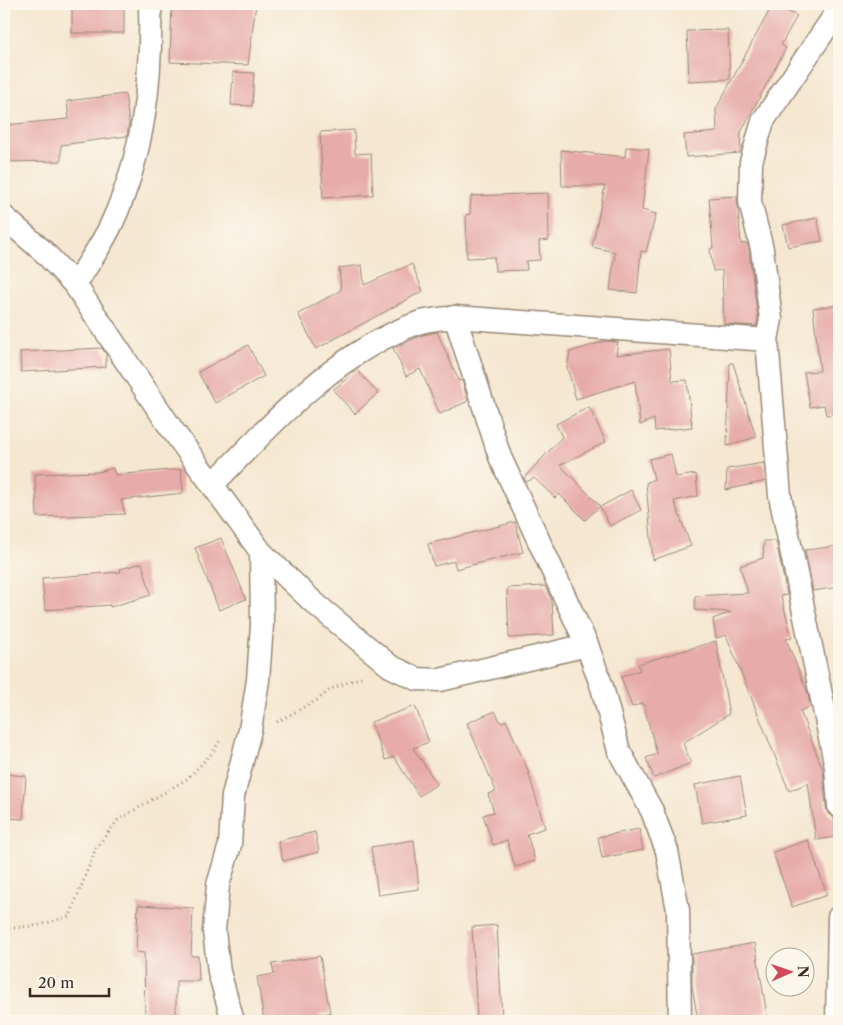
<svg xmlns="http://www.w3.org/2000/svg" width="843" height="1025" font-family="'Libre Caslon Text',serif">
<style>
.building{fill:#e7aba9}
.lines{fill:none;stroke-linecap:round;stroke-linejoin:round}
.street-casing{stroke:#988877;stroke-width:25}
.path{stroke:#988877;stroke-width:3;stroke-dasharray:1 4;stroke-linecap:butt}
.street{stroke:#fff;stroke-width:22}
</style>
<rect width="100%" height="100%" fill="#fbf7ec"/>
<filter id="ink" filterUnits="userSpaceOnUse"><feTurbulence type="fractalNoise" baseFrequency=".02" numOctaves="2"/><feDisplacementMap in="SourceGraphic" scale="10" xChannelSelector="R" yChannelSelector="G"/><feConvolveMatrix kernelMatrix="1 2 1 2 8 2 1 2 1" color-interpolation-filters="sRGB"/></filter>
<filter id="wash" filterUnits="userSpaceOnUse"><feTurbulence type="fractalNoise" baseFrequency=".0096" numOctaves="4" result="noise"/><feDisplacementMap in="SourceGraphic" scale="20" xChannelSelector="R" yChannelSelector="G"/><feGaussianBlur stdDeviation="1.12" result="paint"/><feColorMatrix in="noise" values="0 0 0 0 0 0 0 0 0 0 0 0 0 0 0 0 0 1.4 0 .05"/><feComposite in="paint" operator="in"/></filter>
<g filter="url(#wash)">
<rect width="100%" height="100%" fill="#f5e7d0"/>
<g id="blocks">
<g class="building">
<rect x="72" y="4" width="52" height="29"/>
<polygon points="172,4 256,4 248,65 170,62"/>
<polygon points="773,4 797,16 781,45 786,48 741,132 740,153 686,157 684,135 717,132 716,109"/>
<polygon points="728,30 730,79 689,81 687,31"/>
<polygon points="233,72 254,73 252,106 231,105"/>
<polygon points="125,94 129,122 127,136 61,145 61,161 4,162 4,125 69,119 67,101"/>
<polygon points="354,130 355,154 371,153 373,195 323,198 320,132"/>
<polygon points="626,147 649,149 642,210 656,214 646,252 641,251 637,293 610,290 615,252 592,247 605,186 562,186 561,150 625,157"/>
<polygon points="548,193 549,240 539,241 540,260 526,261 527,270 495,271 494,257 467,258 466,215 470,214 471,196"/>
<polygon points="737,196 741,244 747,243 749,251 758,319 756,326 724,324 722,270 713,271 710,249 713,248 709,198"/>
<polygon points="817,218 822,241 788,247 783,225"/>
<polygon points="412,264 423,291 316,349 298,314 341,290 339,268 362,265 364,285"/>
<polygon points="839,305 839,414 826,415 824,405 810,407 804,372 820,371 813,308"/>
<polygon points="437,332 459,381 462,380 468,401 440,414 420,369 406,376 393,348 423,335"/>
<polygon points="605,341 618,342 616,355 669,349 672,381 687,380 692,427 655,431 654,419 640,425 635,381 576,399 567,367 570,352"/>
<polygon points="248,345 264,376 215,403 198,372"/>
<polygon points="102,348 106,354 106,367 21,372 20,352"/>
<polygon points="730,363 733,363 756,437 727,446"/>
<polygon points="357,370 378,393 355,414 333,390"/>
<polygon points="589,407 606,442 560,465 600,506 585,520 559,494 555,498 534,478 526,482 524,478 562,437 556,424"/>
<polygon points="671,454 676,477 696,474 698,496 674,501 691,546 653,560 646,483 654,479 649,459"/>
<polygon points="764,463 766,481 726,490 727,469"/>
<polygon points="113,468 115,475 181,469 183,493 121,500 125,514 37,517 35,474 98,472"/>
<polygon points="631,490 641,510 610,526 600,507"/>
<polygon points="515,522 523,552 456,569 454,561 434,566 428,544"/>
<polygon points="221,538 246,599 219,610 195,548"/>
<polygon points="764,541 776,541 787,595 781,596 792,638 786,639 808,694 810,707 800,711 823,770 826,807 828,814 834,818 836,837 816,840 808,783 789,791 726,635 716,638 713,619 731,612 695,610 695,596 748,593 740,566 763,558"/>
<polygon points="839,546 839,587 813,591 805,550"/>
<polygon points="142,563 151,595 110,607 110,605 45,610 42,578 121,572 120,569"/>
<polygon points="545,586 552,601 554,635 509,638 507,588"/>
<polygon points="716,641 729,714 683,743 691,763 654,778 646,758 657,754 643,703 632,707 621,677 640,670 638,664"/>
<polygon points="415,706 429,742 413,748 437,784 419,796 394,757 385,760 371,722"/>
<polygon points="495,711 501,723 506,720 527,768 545,828 527,834 535,861 515,867 507,840 493,845 483,815 494,812 488,794 496,791 467,723"/>
<polygon points="4,774 26,776 23,819 4,818"/>
<polygon points="740,776 747,815 702,823 695,785"/>
<polygon points="639,829 643,850 602,858 598,837"/>
<polygon points="315,832 319,852 283,861 278,841"/>
<polygon points="414,840 419,889 378,895 371,847"/>
<polygon points="808,840 827,895 792,907 773,852"/>
<polygon points="138,905 193,908 191,956 198,956 199,981 176,981 176,1017 145,1017 144,953 136,952"/>
<polygon points="497,925 502,1018 477,1019 472,927"/>
<polygon points="755,943 768,1021 698,1021 692,986 692,954"/>
<polygon points="320,956 330,1013 319,1014 320,1021 264,1021 257,977 274,974 272,964"/>
</g>
</g>
</g>
<g filter="url(#ink)">
<use href="#blocks" fill-opacity="0" stroke="#988877" stroke-width="1"/>
<g class="lines">
<g class="street-casing">
<g id="street">
<polyline points="839,9 763,121 751,162 750,202 762,249 771,319 767,340 780,496 836,767 839,806"/>
<polyline points="4,217 44,252 75,285 171,428 261,552 312,601 390,666 417,679 440,680 587,645"/>
<path d="M75 285C87 265 102 245 112 223 144 153 152 80 150 4"/>
<polyline points="455,317 500,457 587,645 602,687 619,751 652,811 667,851 678,910 680,1021"/>
<path d="M213 484C273 423 334 353 418 323 429 319 443 319 455 317L767 340"/>
<polyline points="233,1021 219,972 214,931 218,885 230,845 233,796 250,730 258,680 262,625 261,552"/>
<polyline points="837,1021 839,917"/>
</g>
</g>
<g class="path">
<polyline points="277,722 317,700 331,689 364,676"/>
<polyline points="4,929 40,925 70,916 96,848 118,820 187,779 212,753 221,739"/>
</g>
<use href="#street" class="street"/>
</g>
</g>
<rect width="843" height="1025" fill="none" stroke="#fbf7ec" stroke-width="20"/>
<g transform="translate(790 972) rotate(88)"><circle r="24" fill="#fbf7ec" stroke="#aea59a"/>
<path d="M0-4L9 19L0 12L-9 19Z" fill="#d1495b"/>
<text y="-8" font-size="14" font-weight="bold" text-anchor="middle" fill="#3b2a1e">N</text>
</g>
<path d="M30 988v8h79v-8" fill="none" stroke="#3b2a1e" stroke-width="2.5"/>
<text x="38" y="988" font-size="15" fill="#3b2a1e" stroke="#fbf7ec" stroke-width="4" paint-order="stroke">20 m</text>
</svg>
